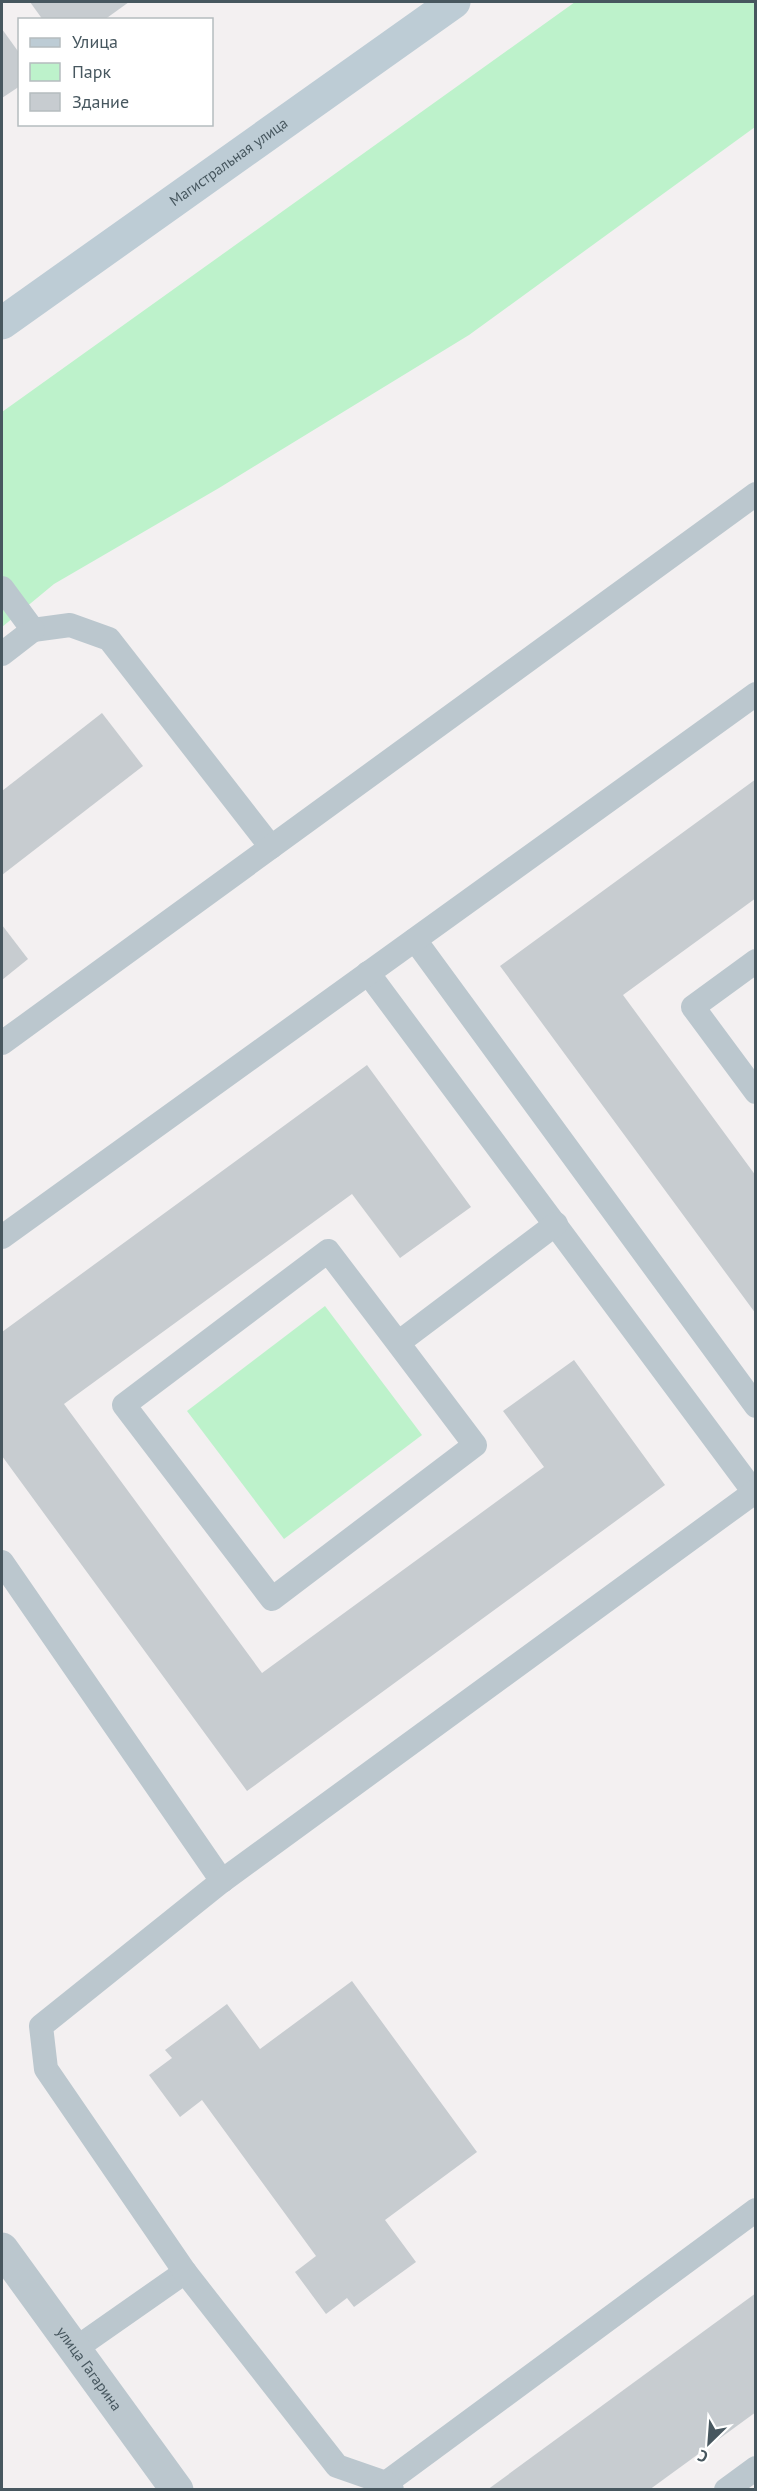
<svg xmlns="http://www.w3.org/2000/svg" width="757" height="2491" font-family="'PT Sans',sans-serif">
<style>
.green{fill:#bdf2cb}
.building{fill:#c7ccd0}
.lines{fill:none;stroke-linecap:round;stroke-linejoin:round}
.lane{stroke:#bbc7ce;stroke-width:24}
.street{stroke:#bbc7ce;stroke-width:33}
.secondary{stroke:#bdccd5;stroke-width:33}
.labels{text-anchor:middle;stroke-width:5;stroke-linejoin:round;paint-order:stroke}
.street-label{font-size:15px;fill:#47575f;stroke:#fff}
</style>
<rect width="100%" height="100%" fill="#f3f0f1"/>
<g class="green">
<polygon points="575,2 755,2 755,127 469,335 219,488 54,584 2,627 2,412"/>
<polygon points="325,1306 422,1435 284,1539 187,1411"/>
</g>
<g class="building">
<polygon points="30,2 129,2 104,20 43,20"/>
<polygon points="2,29 20,54 20,86 2,98"/>
<polygon points="102,713 143,766 2,875 2,791"/>
<polygon points="756,779 756,898 623,995 756,1176 756,1314 500,966"/>
<polygon points="2,925 28,959 2,980"/>
<polygon points="367,1065 471,1207 400,1258 352,1194 64,1404 262,1673 544,1467 503,1411 574,1360 665,1485 247,1791 2,1456 2,1332"/>
<polygon points="352,1981 477,2152 385,2220 416,2262 354,2307 347,2298 326,2314 295,2272 316,2256 202,2100 180,2117 149,2075 172,2058 165,2050 227,2004 260,2049"/>
<polygon points="756,2293 756,2412 649,2490 487,2490"/>
</g>
<g class="lines">
<g class="lane">
<polyline points="2,588 33,630 70,625 109,639 271,847"/>
<polyline points="2,654 33,630"/>
<polyline points="415,940 756,1406"/>
<polyline points="756,961 693,1007 756,1092"/>
<polyline points="368,973 754,1492"/>
<polyline points="2,1043 756,494"/>
<polyline points="2,1237 756,694"/>
<polyline points="398,1343 328,1251 124,1405 272,1599 475,1445 398,1343 556,1224"/>
<polyline points="2,1562 222,1881"/>
<polyline points="75,2349 185,2272"/>
<polyline points="386,2483 756,2210"/>
<polyline points="392,2490 386,2483 337,2466 185,2272 46,2069 41,2026 222,1881 756,1491"/>
<polyline points="726,2490 756,2468"/>
</g>
<path class="street" id="s1" d="M2 2249 177 2490"/>
<path class="secondary" id="s2" d="M2 323 454 2"/>
</g>
<g class="labels">
<g class="street-label">
<text dy="5" stroke="none"><textPath href="#s2" startOffset="278">Магистральная улица</textPath></text>
<text dy="5" stroke="none"><textPath href="#s1" startOffset="148">улица Гагарина</textPath></text>
</g>
</g>
<rect width="757" height="2491" fill="none" stroke="#47575f" stroke-width="6"/>
<rect x="18" y="18" width="195" height="108" fill="#ffffff" stroke="#b5bcbf" stroke-width="1.5"/>
<rect x="30" y="38" width="30" height="9" fill="#bdccd5" stroke="#b5bcbf" stroke-width="1.5"/>
<text x="72" y="48" font-size="18" fill="#47575f">Улица</text>
<rect x="30" y="63" width="30" height="18" fill="#bdf2cb" stroke="#b5bcbf" stroke-width="1.5"/>
<text x="72" y="78" font-size="18" fill="#47575f">Парк</text>
<rect x="30" y="93" width="30" height="18" fill="#c7ccd0" stroke="#b5bcbf" stroke-width="1.5"/>
<text x="72" y="108" font-size="18" fill="#47575f">Здание</text>
<g transform="translate(709 2443) rotate(205)" stroke="#ffffff" stroke-width="4.5" paint-order="stroke">
<path d="M0-4.5L10 22L0 15L-10 22Z" fill="#47575f"/>
<text y="-9" font-size="16" font-weight="bold" text-anchor="middle" fill="#47575f">С</text>
</g>
</svg>
